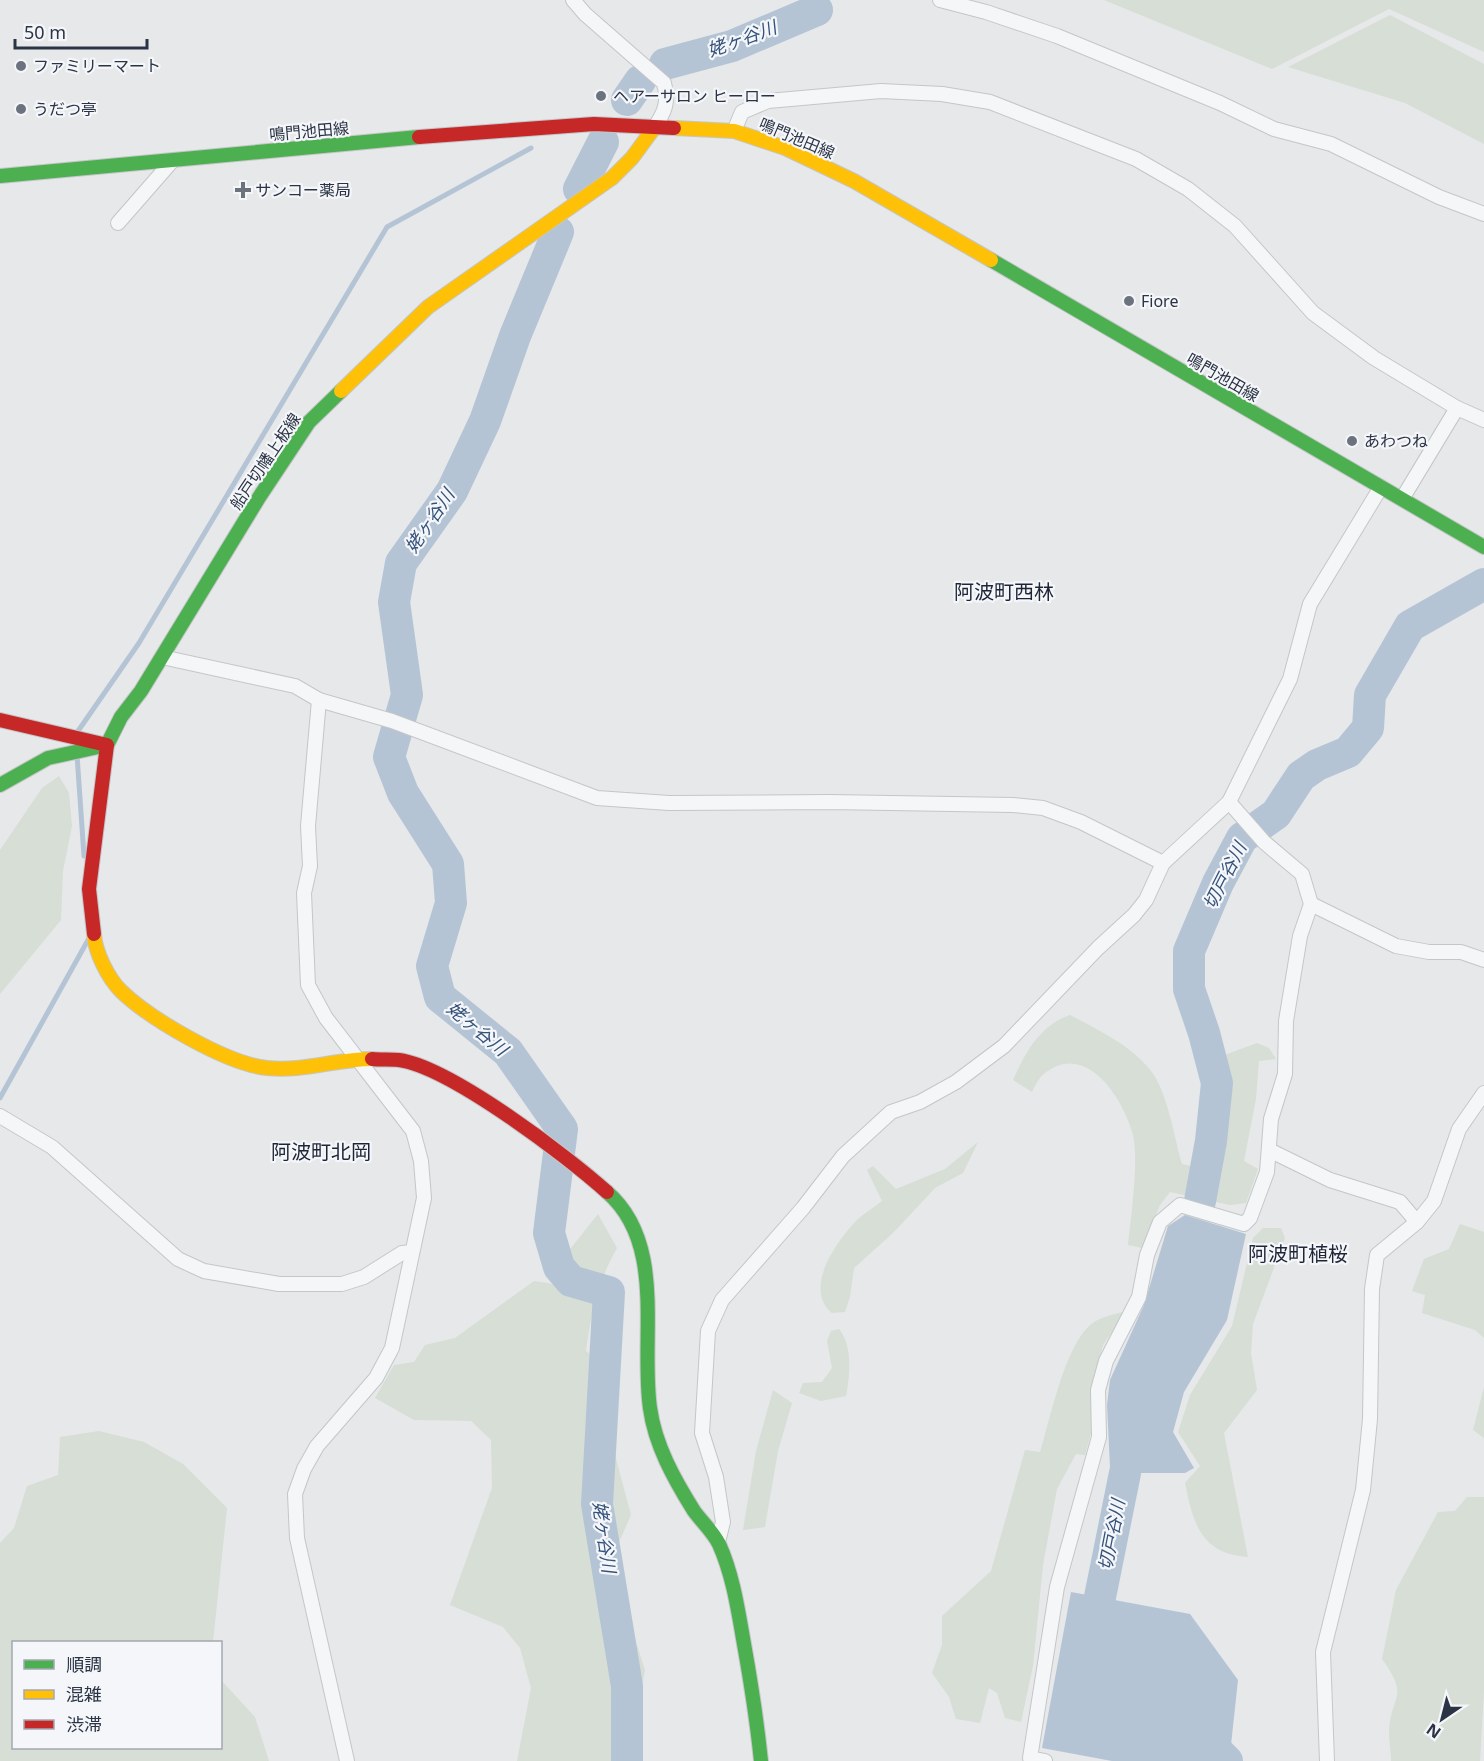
<svg xmlns="http://www.w3.org/2000/svg" width="1484" height="1761" font-family="'Noto Sans','Noto Sans JP',sans-serif">
<style>
.green{fill:#d6ded6}
.water{fill:#b4c4d5}
.lines{fill:none;stroke-linecap:round;stroke-linejoin:round}
.stream{stroke:#b4c4d5;stroke-width:5}
.river{stroke:#b4c4d5;stroke-width:32}
.street-casing{stroke:#c4c6c8;stroke-width:16}
.fast-casing{stroke:#c4c6c8;stroke-width:16}
.slow-casing{stroke:#c4c6c8;stroke-width:16}
.jam-casing{stroke:#c4c6c8;stroke-width:16}
.street{stroke:#f5f6f7;stroke-width:14}
.fast{stroke:#4caf50;stroke-width:14}
.slow{stroke:#ffc107;stroke-width:14}
.jam{stroke:#c62828;stroke-width:14}
.poi-dot{fill:#6c737f;stroke:#f4f6f9;stroke-width:2}
.labels{text-anchor:middle;stroke-width:4.5;stroke-linejoin:round;paint-order:stroke}
.poi-label{font-size:16px;fill:#2b3445;stroke:#f4f6f9;text-anchor:start}
.street-label{font-size:16px;fill:#2b3445;stroke:#f4f6f9}
.water-label{font-size:18px;font-style:italic;fill:#34527a;stroke:#f4f6f9}
.quarter-label{font-size:20px;fill:#1d2536;stroke:#f4f6f9}
</style>
<rect width="100%" height="100%" fill="#e6e8ea"/>
<g class="green">
<polygon points="1104,0 1484,0 1484,52 1389,9 1272,69"/>
<polygon points="1390,15 1484,64 1484,144 1405,103 1288,67"/>
<polygon points="59,776 69,793 72,826 63,871 61,920 0,994 0,850 42,788"/>
<path d="M1070 1015C1098 1030 1131 1045 1151 1071 1168 1093 1174 1137 1182 1164L1212 1171 1224 1088 1219 1057 1257 1043 1269 1048 1276 1059 1259 1061 1256 1099 1244 1161 1258 1169 1246 1203 1230 1205 1170 1192 1160 1205 1142 1248 1128 1245C1131 1218 1139 1160 1133 1135 1124 1100 1087 1040 1045 1073 1039 1077 1035 1086 1032 1092L1013 1080C1025 1053 1040 1025 1070 1015Z"/>
<path d="M978 1142 963 1173 935 1188 894 1232 854 1268 850 1297 845 1312 832 1313C802 1288 838 1239 859 1218 866 1212 875 1207 882 1201L867 1170 873 1166 896 1189 945 1169Z"/>
<path d="M598 1214 617 1248C598 1281 591 1314 586 1351L599 1361 610 1436 631 1515 615 1551 623 1602 645 1670 628 1761H517L531 1688 520 1648 503 1627 450 1605 492 1488 491 1440 471 1421 414 1420 375 1398 394 1365 414 1362 425 1345 455 1338 534 1281 554 1284 567 1253Z"/>
<polygon points="1460,1224 1484,1232 1484,1338 1475,1330 1422,1313 1425,1295 1412,1291 1424,1259 1449,1249"/>
<path d="M1263 1228H1281L1285 1238 1253 1324 1251 1353 1257 1390 1224 1433 1248 1557C1201 1554 1193 1523 1185 1483L1200 1466 1178 1432 1190 1395 1232 1326 1253 1238Z"/>
<path d="M1126 1311 1103 1345 1091 1389V1433L1085 1455 1076 1454 1057 1489 1043 1565 1033 1666 1021 1722 1005 1718 997 1693 989 1688 980 1723 956 1719 949 1697 932 1673 942 1645V1616L991 1571 1025 1450 1040 1452C1050 1419 1064 1351 1088 1327 1098 1317 1113 1315 1126 1311Z"/>
<path d="M839 1329C853 1347 850 1375 846 1396L821 1401 799 1393 803 1383 822 1382 832 1368 827 1341 831 1331Z"/>
<polygon points="1484,1387 1484,1438 1473,1430"/>
<polygon points="773,1390 792,1403 778,1451 765,1527 743,1530 756,1451"/>
<polygon points="99,1431 144,1442 183,1464 227,1508 213,1642 14,1642 14,1748 220,1748 221,1680 255,1717 269,1761 0,1761 0,1543 14,1528 27,1486 58,1475 60,1437"/>
<path d="M1467 1497H1484V1691L1480 1761H1391C1391 1752 1389 1742 1389 1733 1390 1695 1411 1698 1382 1659L1396 1590 1438 1512 1455 1511Z"/>
</g>
<g class="water">
<polygon points="1185,1215 1246,1234 1227,1320 1184,1392 1173,1432 1194,1468 1185,1473 1125,1473 1110,1467 1107,1405 1110,1380 1144,1305 1168,1226"/>
<polygon points="1071,1592 1190,1614 1238,1680 1231,1745 1211,1761 1112,1761 1042,1748"/>
</g>
<g class="lines">
<g class="stream">
<polyline points="592,147 600,147"/>
<polyline points="76,734 139,643 387,227 531,148"/>
<polyline points="77,755 84,856"/>
<polyline points="0,1098 88,940"/>
</g>
<g class="river">
<polyline points="665,64 732,46 817,10"/>
<polyline points="627,100 640,81"/>
<polyline points="579,189 603,142"/>
<polyline points="558,232 515,336 485,421 452,491 401,563 394,602 407,695 389,757 403,793 448,864 451,903 432,966 440,997 508,1052 562,1129 549,1233 559,1267 571,1281 609,1292 597,1504 627,1686 627,1761"/>
<polyline points="1200,1201 1211,1141 1217,1083 1204,1033 1189,989 1189,951 1218,883 1242,838 1276,814 1301,776 1317,765 1348,752 1368,728 1370,695 1410,626 1484,584"/>
<polyline points="1100,1597 1125,1473"/>
<polyline points="1220,1754 1227,1761"/>
</g>
<g class="street-casing">
<g id="street">
<path d="M573 0 585 14 664 83C669 102 665 112 654 128"/>
<polyline points="940,0 986,12 1057,36 1220,103 1274,129 1331,144 1439,197 1484,214"/>
<polyline points="734,131 742,112 768,101 881,91 942,94 990,102 1136,159 1188,189 1235,226 1313,313 1374,358 1457,408 1484,420"/>
<polyline points="118,223 173,160"/>
<polyline points="1402,499 1457,408"/>
<polyline points="162,657 295,686 319,700 392,721 597,798 669,803 829,802 1013,805 1043,808 1081,822 1163,863"/>
<polyline points="319,700 308,826 310,866 304,893 308,985 326,1018 413,1131 421,1161 424,1198 392,1348 376,1378 317,1446 304,1469 295,1494 297,1538 347,1761"/>
<polyline points="1311,904 1396,946 1429,952 1461,952 1484,960"/>
<polyline points="0,1116 52,1147 178,1259 204,1271 279,1284 342,1284 364,1277 402,1253 412,1252"/>
<polyline points="1269,1150 1330,1180 1400,1202 1417,1222"/>
<polyline points="718,1542 723,1522 716,1477 702,1433 708,1331 722,1300 803,1208 843,1156 891,1112 920,1102 956,1082 1004,1046 1098,948 1134,915 1146,900 1163,863 1229,802 1290,679 1310,604 1381,487"/>
<polyline points="1045,1761 1030,1758 1057,1587 1099,1437 1098,1390 1106,1361 1139,1297 1147,1255 1160,1222 1180,1205 1244,1224 1250,1218 1267,1172 1271,1119 1285,1074 1286,1021 1300,936 1311,904 1302,874 1264,842 1229,802"/>
<polyline points="1327,1761 1323,1652 1363,1490 1370,1419 1372,1289 1377,1255 1417,1222 1434,1201 1459,1129 1484,1093"/>
</g>
</g>
<g class="fast-casing">
<g id="fast">
<polyline points="0,176 419,137"/>
<polyline points="991,260 1484,547"/>
<polyline points="0,785 48,758 107,745 121,717 141,691 258,499 309,422 341,391"/>
<path d="M607 1192C667 1244 640 1338 650 1408 655 1445 674 1479 694 1511 702 1522 713 1532 719 1544 733 1575 738 1610 744 1644 751 1683 757 1722 761 1761"/>
</g>
</g>
<g class="slow-casing">
<g id="slow">
<polyline points="674,128 734,131 785,148 854,181 991,260"/>
<polyline points="341,391 428,307 612,178 632,158 654,128"/>
<path d="M94 934C95 952 108 978 121 991 150 1019 227 1064 267 1068 303 1072 336 1059 372 1059"/>
</g>
</g>
<g class="jam-casing">
<g id="jam">
<polyline points="419,137 594,124 674,128"/>
<polyline points="0,720 107,745 89,889 94,934"/>
<path d="M372 1059C381 1060 390 1059 399 1060 450 1067 567 1156 607 1192"/>
</g>
</g>
<use href="#street" class="street"/>
<use href="#fast" class="fast"/>
<use href="#slow" class="slow"/>
<use href="#jam" class="jam"/>
</g>
<g class="poi-dot">
<circle cx="21" cy="66" r="6"/>
<circle cx="601" cy="96" r="6"/>
<circle cx="21" cy="109" r="6"/>
<path d="M240 181h6v6h6v6h-6v6h-6v-6h-6v-6h6z"/>
<circle cx="1129" cy="301" r="6"/>
<circle cx="1352" cy="441" r="6"/>
</g>
<g class="labels">
<g class="poi-label">
<text x="33" y="72">ファミリーマート</text>
<text x="613" y="102">ヘアーサロン ヒーロー</text>
<text x="33" y="115">うだつ亭</text>
<text x="255" y="196">サンコー薬局</text>
<text x="1141" y="307">Fiore</text>
<text x="1364" y="447">あわつね</text>
</g>
<g class="street-label">
<text transform="translate(309 131) rotate(-5)" y="6">鳴門池田線</text>
<text transform="translate(797 138) rotate(23)" y="6">鳴門池田線</text>
<text transform="translate(1223 377) rotate(30)" y="6">鳴門池田線</text>
<text transform="translate(265 461) rotate(-56)" y="6">船戸切幡上板線</text>
</g>
<g class="water-label">
<text transform="translate(742 39) rotate(-20)" y="6">姥ヶ谷川</text>
<text transform="translate(430 521) rotate(-56)" y="6">姥ヶ谷川</text>
<text transform="translate(1225 876) rotate(-63)" y="6">切戸谷川</text>
<text transform="translate(477 1029) rotate(40)" y="6">姥ヶ谷川</text>
<text transform="translate(1112 1535) rotate(-79)" y="6">切戸谷川</text>
<text transform="translate(604 1537) rotate(82)" y="6">姥ヶ谷川</text>
</g>
<g class="quarter-label">
<text x="1004" y="599">阿波町西林</text>
<text x="321" y="1159">阿波町北岡</text>
<text x="1298" y="1261">阿波町植桜</text>
</g>
</g>
<rect x="12" y="1641" width="210" height="108" fill="#f4f6f9" stroke="#a4a8b1" stroke-width="1.5"/>
<rect x="24" y="1660" width="30" height="9" fill="#4caf50" stroke="#a4a8b1" stroke-width="1.5"/>
<text x="66" y="1671" font-size="18" fill="#2b3445">順調</text>
<rect x="24" y="1690" width="30" height="9" fill="#ffc107" stroke="#a4a8b1" stroke-width="1.5"/>
<text x="66" y="1701" font-size="18" fill="#2b3445">混雑</text>
<rect x="24" y="1720" width="30" height="9" fill="#c62828" stroke="#a4a8b1" stroke-width="1.5"/>
<text x="66" y="1731" font-size="18" fill="#2b3445">渋滞</text>
<g transform="translate(1442 1719) rotate(215)" stroke="#f4f6f9" stroke-width="4.5" paint-order="stroke">
<path d="M0-4.5L10 22L0 15L-10 22Z" fill="#2b3445"/>
<text y="-9" font-size="16" font-weight="bold" text-anchor="middle" fill="#2b3445">N</text>
</g>
<path d="M15 39v9h132v-9" fill="none" stroke="#2b3445" stroke-width="3"/>
<text x="24" y="39" font-size="18" fill="#2b3445" stroke="#f4f6f9" stroke-width="4.5" paint-order="stroke">50 m</text>
</svg>
